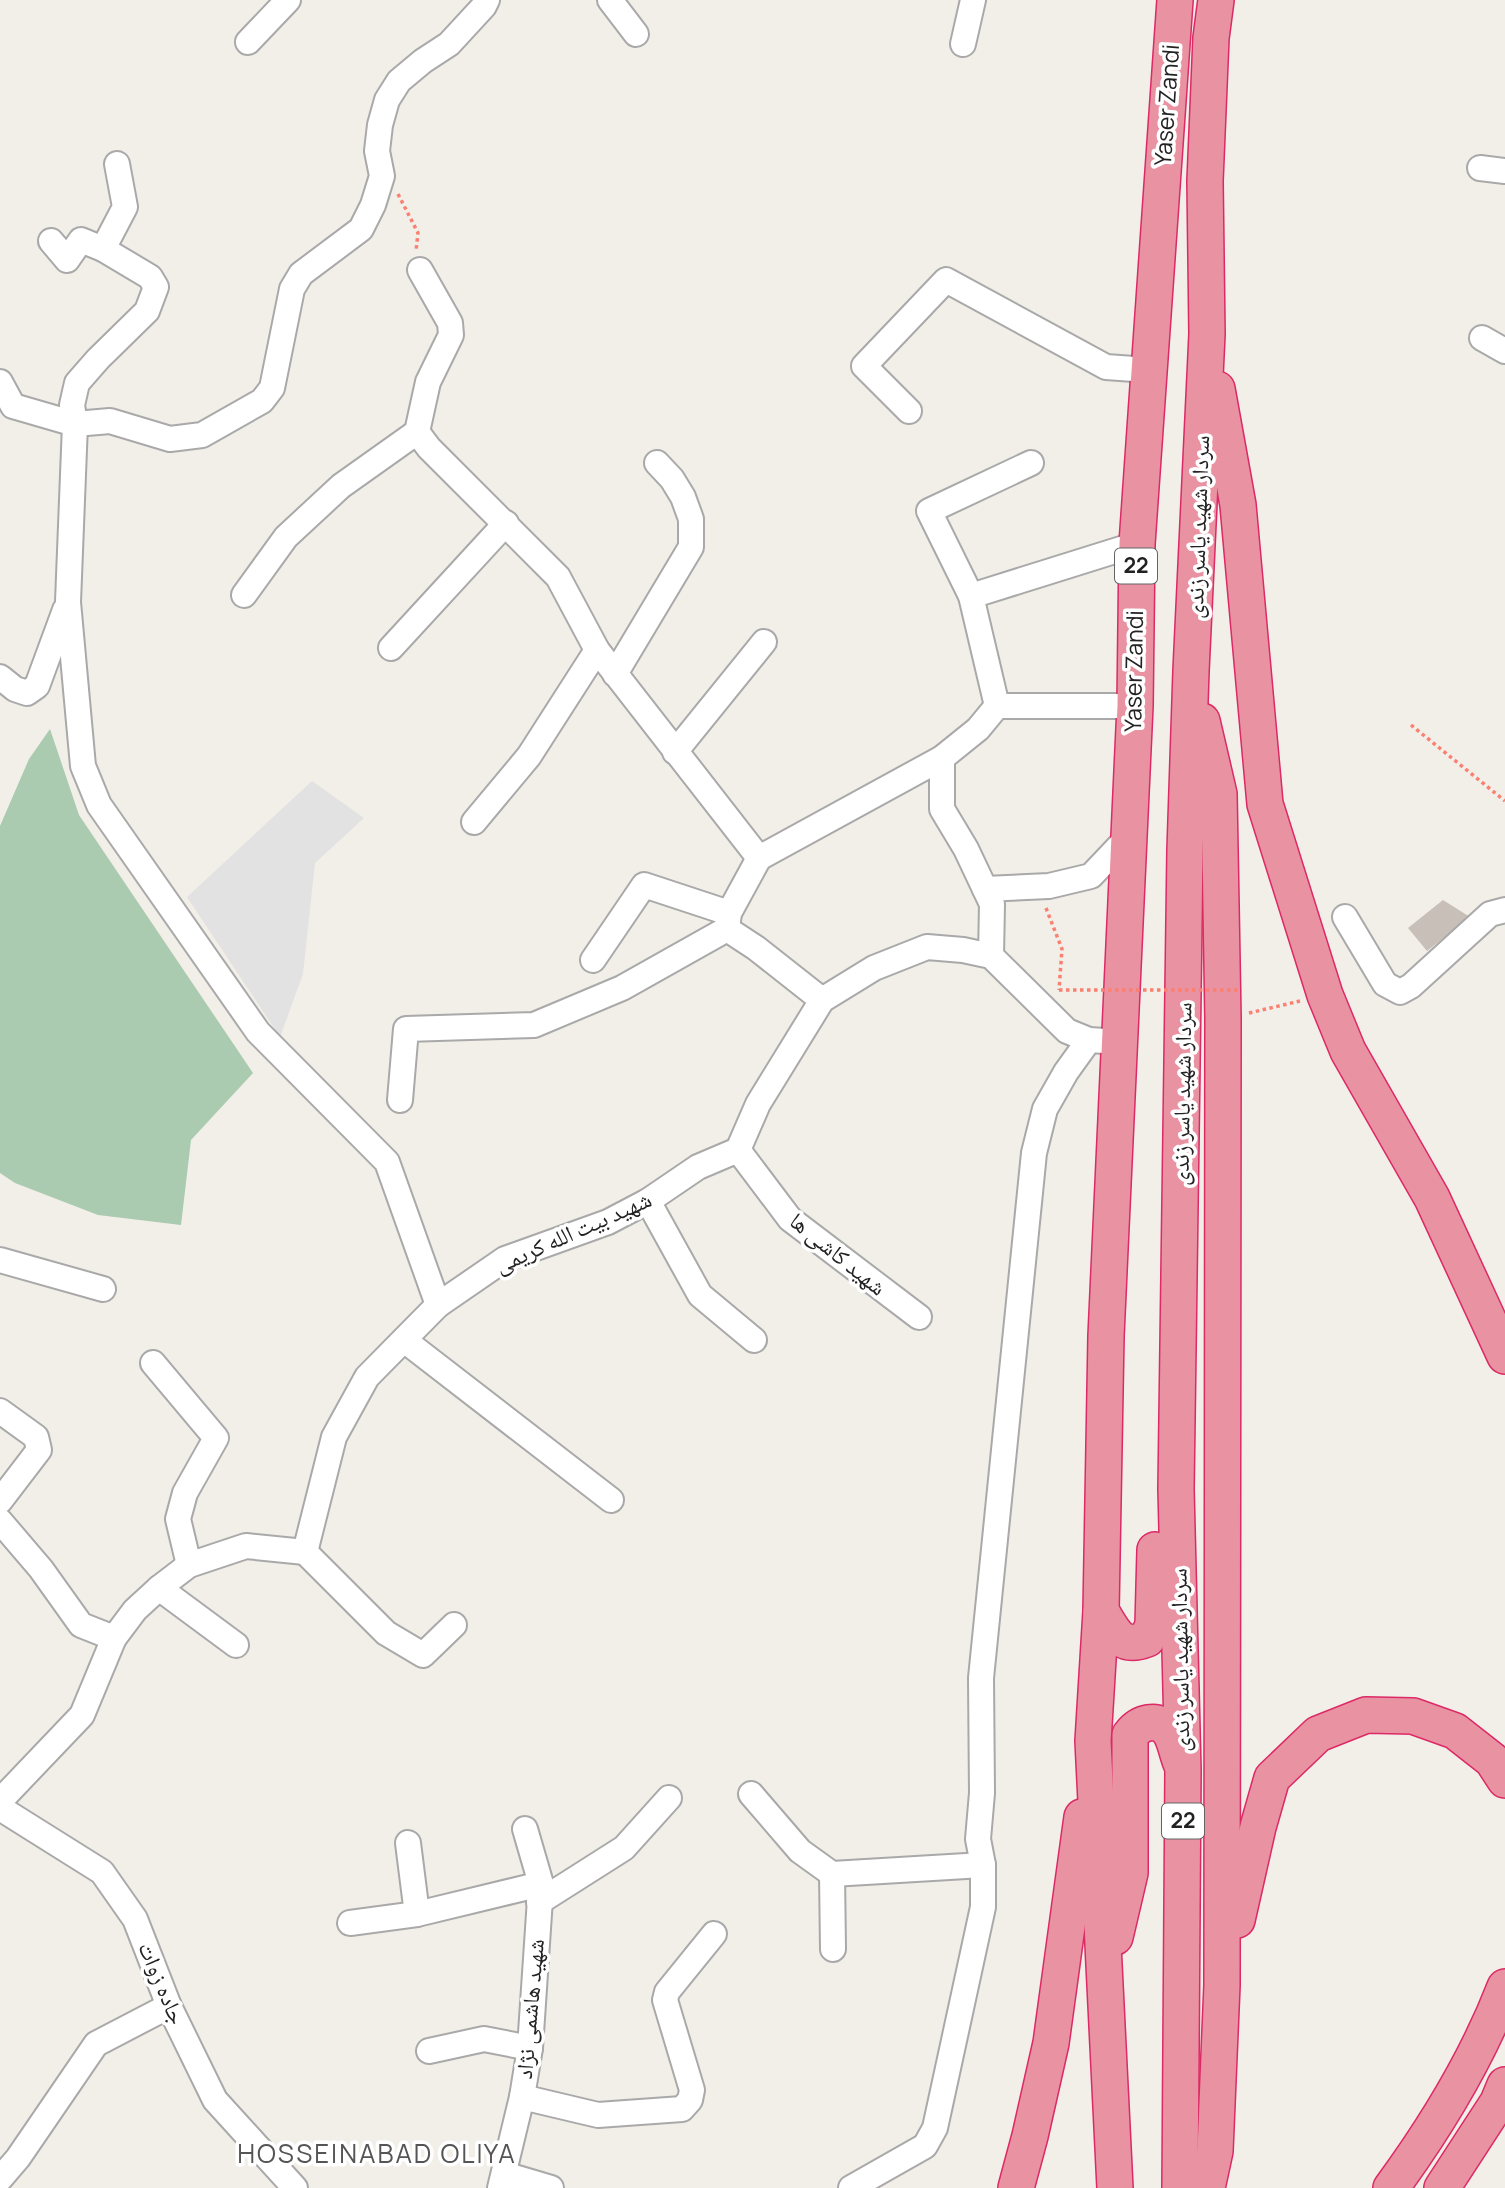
<svg xmlns="http://www.w3.org/2000/svg" width="1505" height="2188" font-family="Manrope,'Noto Naskh Arabic',sans-serif">
<style>
.cemetery{fill:#aacbaf}
.parking{fill:#e2e2e2}
.building{fill:#c7bfb8}
.lines{fill:none;stroke-linecap:round;stroke-linejoin:round}
.minor-casing{stroke:#a9a9a9;stroke-width:28}
.highway-casing{stroke:#dc2a67;stroke-width:38}
.path{stroke:#fa8072;stroke-width:3.5;stroke-dasharray:3.5 3.5;stroke-linecap:butt}
.minor{stroke:#fff;stroke-width:24}
.highway{stroke:#e892a2;stroke-width:35}
.path-bridge{stroke:#fa8072;stroke-width:3.5;stroke-dasharray:3.5 3.5;stroke-linecap:butt}
.labels{text-anchor:middle;stroke-width:7;stroke-linejoin:round;paint-order:stroke}
.shield{fill:#fff;stroke:#646464;stroke-width:2}
.shield-label{font-size:21px;font-weight:bold;fill:#222}
.street-label{font-size:23px;fill:#222;stroke:#fff}
.quarter-label{font-size:26px;letter-spacing:2px;fill:#555;stroke:#fff}
</style>
<rect width="100%" height="100%" fill="#f2efe9"/>
<polygon class="cemetery" points="50,729 79,815 253,1073 191,1140 181,1225 98,1215 15,1183 0,1173 0,826 29,759"/>
<polygon class="parking" points="312,781 364,818 315,863 303,974 280,1037 187,897"/>
<polygon class="building" points="1443,900 1470,917 1427,951 1408,928"/>
<g class="lines">
<g class="minor-casing">
<g id="minor">
<polyline points="610,0 636,34"/>
<polyline points="248,42 288,0"/>
<polyline points="963,44 973,0"/>
<polyline points="117,164 125,207 103,249 150,277 156,287 147,311 98,359 77,383 72,405 75,424 110,421 170,439 202,435 262,401 272,388 292,289 301,274 361,229 373,205 382,176 377,151 380,125 387,100 399,81 423,61 449,44 484,6 487,0"/>
<polyline points="1480,168 1505,171"/>
<polyline points="51,241 67,260 81,240 103,249"/>
<polyline points="420,270 450,323 451,335 428,382 417,432 429,448 558,577 597,650 759,858 942,758 978,729 997,706 1135,706"/>
<polyline points="1482,338 1505,351"/>
<polyline points="0,382 13,406 75,424 68,602 83,766 99,805 258,1032 387,1162 438,1305"/>
<polyline points="909,411 864,366 946,280 1106,367 1148,370"/>
<polyline points="1031,463 929,511 971,596 1137,544"/>
<polyline points="244,595 286,537 341,486 417,432"/>
<polyline points="971,596 997,706"/>
<polyline points="391,648 506,523"/>
<polyline points="615,674 691,547 691,519 683,497 672,479 657,463"/>
<polyline points="0,677 15,689 27,693 37,686 65,610"/>
<polyline points="675,752 764,642"/>
<polyline points="942,758 942,809 966,849 992,904 991,956"/>
<polyline points="474,822 529,756 597,650"/>
<polyline points="759,858 729,913 727,929 756,948 822,1000"/>
<polyline points="985,889 1049,886 1091,876 1128,837"/>
<polyline points="1345,917 1385,984 1400,992 1411,986 1490,914 1505,910"/>
<polyline points="593,960 644,885 729,913"/>
<polyline points="400,1100 406,1029 534,1025 622,988 727,929"/>
<polyline points="738,1150 790,1219 919,1317"/>
<polyline points="648,1201 700,1295 754,1340"/>
<polyline points="0,1260 103,1289"/>
<polyline points="404,1340 611,1500"/>
<polyline points="153,1363 216,1438 185,1493 178,1519 189,1565"/>
<polyline points="0,1411 36,1437 39,1450 0,1501"/>
<polyline points="0,1521 41,1569 81,1625 114,1638"/>
<polyline points="305,1552 386,1633 423,1655 454,1625"/>
<polyline points="159,1588 236,1645"/>
<polyline points="751,1794 800,1851 832,1874 983,1865"/>
<polyline points="0,1801 82,1715 114,1638 135,1610 159,1588 189,1565 246,1546 305,1552 334,1437 367,1377 438,1305 505,1259 608,1222 648,1201 698,1167 738,1150 758,1104 822,1000 874,968 927,947 963,950 991,956 1067,1031 1089,1040 1105,1041 1118,1049"/>
<polyline points="0,1808 102,1872 135,1919 169,2006 215,2100 295,2188"/>
<polyline points="408,1843 417,1914"/>
<polyline points="832,1874 833,1949"/>
<polyline points="539,1902 624,1848 669,1798"/>
<polyline points="350,1923 417,1914 541,1884"/>
<polyline points="429,2051 484,2039 530,2048"/>
<polyline points="522,2097 598,2115 682,2109 690,2100 692,2090 665,2000 667,1992 714,1934"/>
<polyline points="504,2174 551,2188"/>
<polyline points="0,2179 18,2158 96,2044 169,2006"/>
<polyline points="500,2188 522,2097 530,2048 541,1884 525,1829"/>
<polyline points="851,2188 925,2146 935,2128 983,1907 983,1865 978,1839 982,1793 981,1678 1034,1153 1045,1109 1066,1072 1089,1040"/>
</g>
</g>
<g class="highway-casing">
<g id="highway">
<polyline points="1217,389 1238,505 1265,804 1325,995 1348,1051 1432,1198 1505,1356"/>
<polyline points="1202,721 1219,794 1223,1018 1222,1985 1215,2151 1207,2188"/>
<path d="M1101 1611C1114 1632 1120 1650 1147 1639L1153 1625 1155 1550"/>
<polyline points="1237,1920 1258,1827 1272,1778 1318,1734 1366,1715 1413,1716 1455,1731 1492,1760 1505,1780"/>
<path d="M1115 1937 1130 1873V1735C1140 1722 1157 1717 1169 1731 1175 1739 1177 1754 1181 1763"/>
<polyline points="1016,2188 1030,2136 1051,2043 1082,1817"/>
<polyline points="1115,2188 1093,1741 1101,1611 1106,1336 1135,706 1137,544 1175,0"/>
<polyline points="1180,2188 1183,1770 1176,1489 1185,850 1191,671 1207,334 1205,181 1211,38 1216,0"/>
<path d="M1391 2188C1435 2128 1478 2057 1505 1987"/>
<polyline points="1442,2188 1498,2102 1505,2085"/>
</g>
</g>
<g class="path">
<polyline points="398,194 418,233 416,251"/>
<polyline points="1411,725 1505,801"/>
<polyline points="1046,908 1062,949 1059,990"/>
<polyline points="1249,1013 1300,1001"/>
</g>
<use href="#minor" class="minor"/>
<use href="#highway" class="highway"/>
<polyline class="path-bridge" points="1059,990 1242,990"/>
</g>
<g class="labels">
<g class="shield">
<rect x="1115" y="548.5" width="42" height="35" rx="5"/>
<rect x="1162" y="1803.5" width="42" height="35" rx="5"/>
</g>
<g class="shield-label">
<text x="1136" y="573">22</text>
<text x="1183" y="1828">22</text>
</g>
<g class="street-label">
<text transform="translate(1167 105) rotate(-86)" y="8">Yaser Zandi</text>
<text transform="translate(1198 527) rotate(-88)" y="8">سردار شهید یاسر زندی</text>
<text transform="translate(1134 671) rotate(-89)" y="8">Yaser Zandi</text>
<text transform="translate(1182 1094) rotate(-89)" y="8">سردار شهید یاسر زندی</text>
<text transform="translate(573 1232) rotate(-24)" y="8">شهید بیت الله کریمی</text>
<text transform="translate(838 1254) rotate(39)" y="8">شهید کاشی ها</text>
<text transform="translate(1180 1660) rotate(-91)" y="8">سردار شهید یاسر زندی</text>
<text transform="translate(162 1983) rotate(67)" y="8">جاده زوات</text>
<text transform="translate(530 2009) rotate(-85)" y="8">شهید هاشمی نژاد</text>
</g>
<g class="quarter-label">
<text x="377" y="2163">HOSSEINABAD OLIYA</text>
</g>
</g>
</svg>
